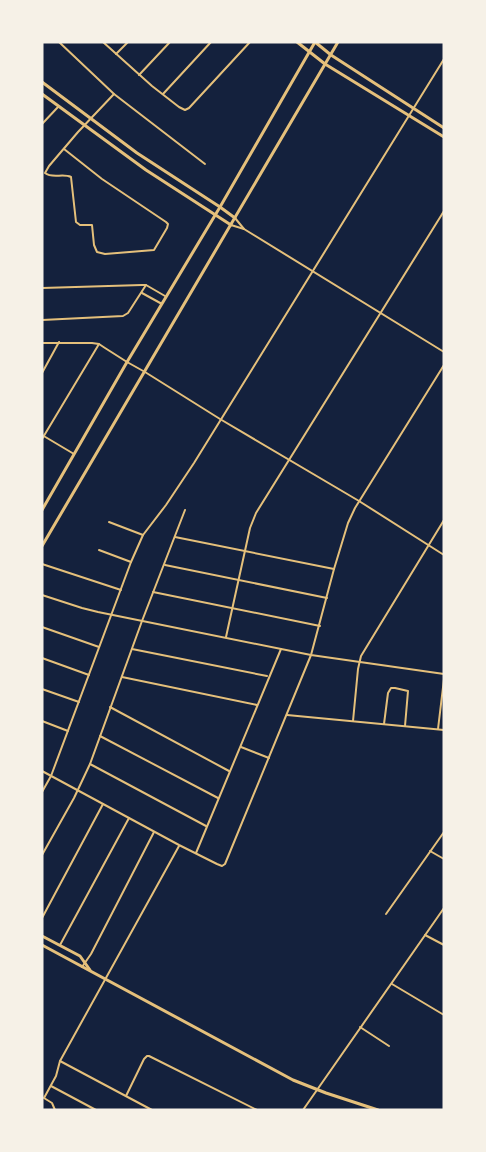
<svg xmlns="http://www.w3.org/2000/svg" width="486" height="1152" font-family="'Times New Roman',serif">
<style>
.lines{fill:none;stroke-linecap:round;stroke-linejoin:round}
.minor{stroke:#e5c07b;stroke-width:2}
.tertiary{stroke:#e5c07b;stroke-width:3}
.primary{stroke:#e5c07b;stroke-width:3}
</style>
<rect width="100%" height="100%" fill="#14213d"/>
<g class="lines">
<g class="minor">
<polyline points="59,42 114,94 205,164"/>
<polyline points="103,42 152,86 179,107 185,110 189,108 250,42"/>
<polyline points="116,54 128,42"/>
<polyline points="139,75 170,42"/>
<polyline points="163,94 211,42"/>
<polyline points="42,124 58,107"/>
<path d="M64 149 102 179 166 222 168 224 167 228 154 250 105 254 97 252 94 245 92 225H80L76 222 71 177C63 173 52 179 45 173L49 166 78 132 114 94"/>
<polyline points="235,218 244,229"/>
<polyline points="231,225 244,229 444,352"/>
<polyline points="42,288 142,285 146,285 165,296"/>
<polyline points="142,293 162,304"/>
<polyline points="42,320 123,316 128,313 146,285"/>
<polyline points="42,343 92,343 99,344 105,348 127,362 145,372 220,419 359,501 444,555"/>
<polyline points="42,373 59,342"/>
<polyline points="42,435 74,454"/>
<polyline points="42,439 99,344"/>
<polyline points="109,522 143,535"/>
<polyline points="175,537 334,569"/>
<polyline points="99,550 131,562"/>
<polyline points="42,564 121,590"/>
<polyline points="165,565 327,598"/>
<polyline points="153,592 320,626"/>
<polyline points="42,595 82,608 98,612 311,655 444,674"/>
<polyline points="42,627 99,647"/>
<polyline points="226,637 250,528 256,513 444,211"/>
<polyline points="132,649 267,676"/>
<polyline points="42,658 89,675"/>
<polyline points="122,677 257,705"/>
<polyline points="42,689 79,702"/>
<polyline points="110,707 229,771"/>
<polyline points="287,715 444,730"/>
<polyline points="42,721 68,731"/>
<polyline points="353,721 358,669 361,656 444,520"/>
<polyline points="384,724 388,693 391,688 395,688 408,691 405,726"/>
<polyline points="438,729 444,679"/>
<polyline points="100,736 218,798"/>
<polyline points="241,747 269,758"/>
<polyline points="90,764 206,826"/>
<polyline points="42,771 179,845 217,864 222,866 225,864 311,655 334,569 348,523 355,508 444,365"/>
<polyline points="42,792 51,776 131,562 143,535 166,505 194,463 444,59"/>
<polyline points="430,851 444,859"/>
<polyline points="196,853 281,649"/>
<polyline points="42,855 74,798 90,764 142,621 185,510"/>
<polyline points="386,914 444,832"/>
<polyline points="42,918 103,804"/>
<polyline points="425,935 444,945"/>
<polyline points="60,945 129,818"/>
<polyline points="82,967 91,954 154,832"/>
<polyline points="392,984 444,1015"/>
<polyline points="360,1027 389,1046"/>
<polyline points="60,1061 152,1110"/>
<polyline points="51,1086 96,1110"/>
<polyline points="126,1096 144,1059 147,1056 149,1056 257,1110"/>
<polyline points="55,1110 52,1103 44,1098 56,1076 60,1061 179,846"/>
<polyline points="303,1110 444,908"/>
</g>
<g class="tertiary">
<polyline points="42,82 137,153 220,207 235,218"/>
<polyline points="42,94 146,170 231,225"/>
<polyline points="42,510 127,362 220,207 315,42"/>
<polyline points="42,546 338,42"/>
<polyline points="42,936 80,956 90,970"/>
<polyline points="42,945 293,1080 326,1093 378,1110"/>
</g>
<g class="primary">
<polyline points="297,42 325,64 444,137"/>
<polyline points="315,42 331,55 444,128"/>
</g>
</g>
<rect width="486" height="1152" fill="none" stroke="#f6f1e7" stroke-width="87"/>
</svg>
